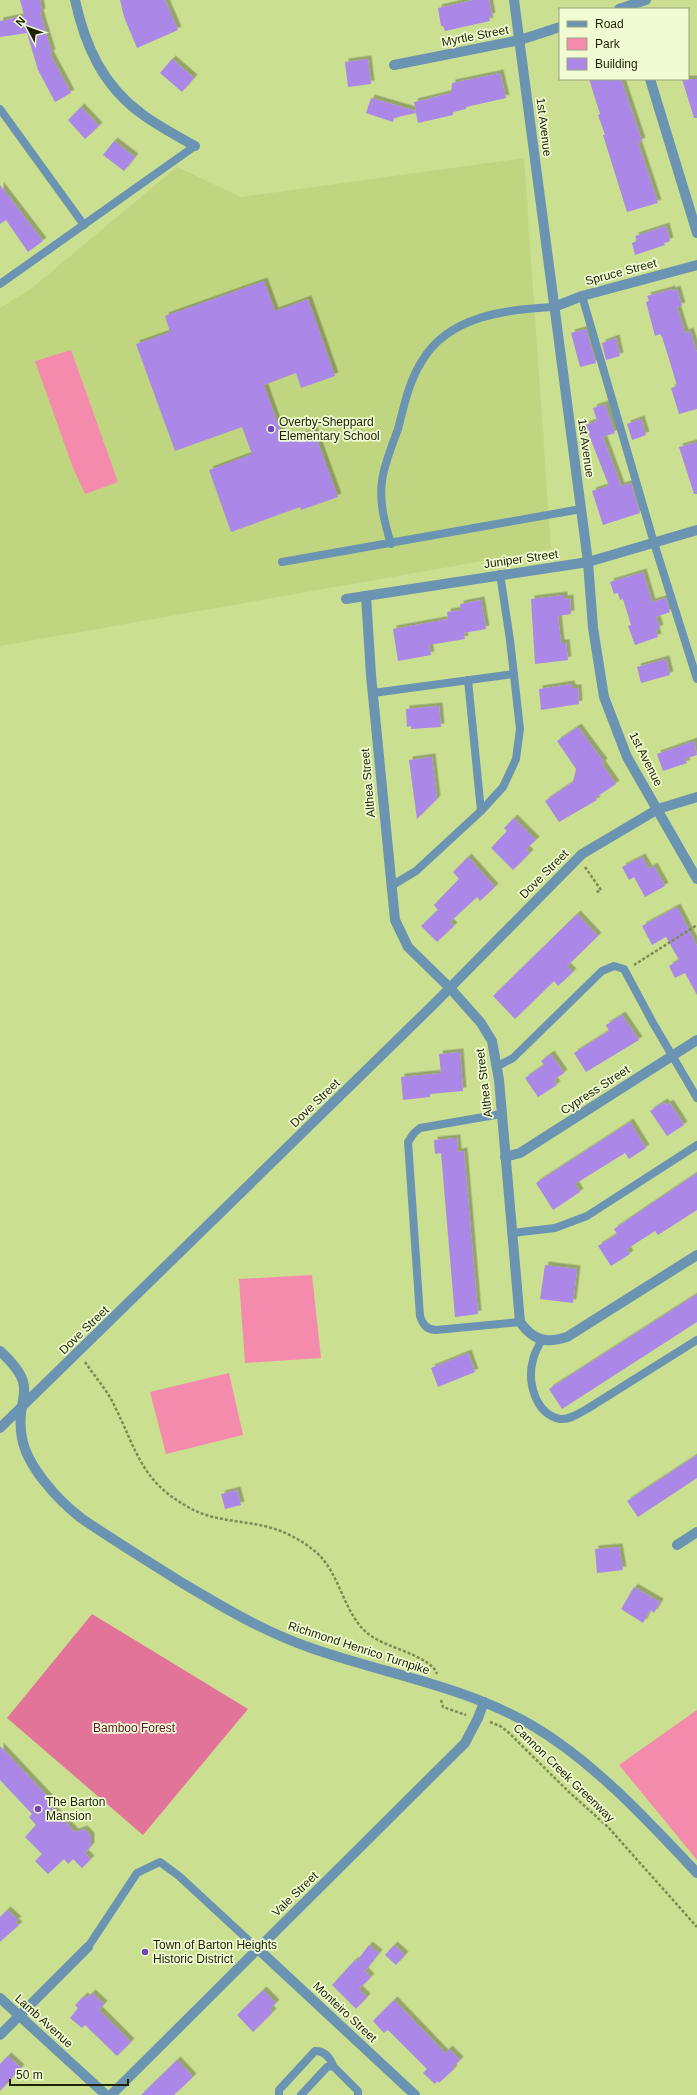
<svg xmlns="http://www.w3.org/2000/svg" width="697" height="2095" font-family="Arial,sans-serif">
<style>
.built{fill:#c0d57f}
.green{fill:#f48bad}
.forest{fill:#e27399}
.building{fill:#ab87e8;filter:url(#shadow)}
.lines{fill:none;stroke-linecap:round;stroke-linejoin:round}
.path{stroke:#7d8b52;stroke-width:2.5;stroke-dasharray:3 2;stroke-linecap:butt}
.service{stroke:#6a94b2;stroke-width:8}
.minor{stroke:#6a94b2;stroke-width:10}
.tertiary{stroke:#6a94b2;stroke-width:10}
.poi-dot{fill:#74b;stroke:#f0fbd4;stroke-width:1.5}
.labels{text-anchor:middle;stroke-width:3.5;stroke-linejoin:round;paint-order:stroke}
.street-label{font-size:12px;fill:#1c2203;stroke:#f0fbd4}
.poi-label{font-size:12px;fill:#1c2203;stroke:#f0fbd4;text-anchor:start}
.park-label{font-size:12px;fill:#5b1632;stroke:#f0fbd4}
</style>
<defs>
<filter id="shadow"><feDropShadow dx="3.5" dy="-3.5" stdDeviation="0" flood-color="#0004"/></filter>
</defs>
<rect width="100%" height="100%" fill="#cbdf91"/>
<polygon class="built" points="524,158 551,549 0,646 0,308 32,288 177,167 241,197"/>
<g class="green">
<polygon points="71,350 118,482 85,494 73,468 35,361"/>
<polygon points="312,1275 321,1358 245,1363 239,1279"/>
<polygon points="229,1373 243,1435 166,1454 150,1392"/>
<polygon points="697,1710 697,1860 619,1765"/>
</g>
<polygon class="forest" points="92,1614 248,1709 143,1835 7,1718"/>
<g class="building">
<polygon points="20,0 40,0 42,12 40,13 52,53 50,54 71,93 55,102 38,70 27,33 0,37 0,21 24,16"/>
<polygon points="120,0 165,0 178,30 137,48 124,17"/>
<polygon points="473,0 489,0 492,16 489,17 490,21 445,31 443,26 441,26 438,8"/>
<polygon points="172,59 194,78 182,92 160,73"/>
<polygon points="368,59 371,84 348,87 345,62"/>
<polygon points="500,73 506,98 466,107 466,109 453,112 453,115 418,123 416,113 394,118 393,122 366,113 371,98 416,111 414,102 451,93 452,83"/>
<polygon points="589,79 621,79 642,141 638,143 658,203 627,212 603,135 605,135 598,115 600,114"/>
<polygon points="682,79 697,79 697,118 694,118"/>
<polygon points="81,107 99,126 85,139 68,120"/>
<polygon points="114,141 135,157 124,171 103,155"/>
<polygon points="0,185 43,241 28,252 6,220 0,224"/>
<polygon points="666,226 670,241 664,243 665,245 635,255 632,243 637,241 635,236"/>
<polygon points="264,281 275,311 308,299 335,376 301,388 296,373 264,385 284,441 314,431 338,497 301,510 300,507 231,532 209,470 252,454 242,427 175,451 136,344 170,332 165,316"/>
<polygon points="672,289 672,291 677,289 682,306 677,307 685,333 690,331 697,353 697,409 679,414 671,388 677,386 669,359 662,337 660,334 655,336 646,302 649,301 647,296"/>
<polygon points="586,329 596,363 580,367 571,333"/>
<polygon points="616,338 620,356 606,360 602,343"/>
<polygon points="605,404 615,433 603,437 621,486 631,483 640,513 603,525 592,491 609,486 585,425 597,421 593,408"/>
<polygon points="641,419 646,435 632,440 627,424"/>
<polygon points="697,442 697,494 694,494 679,447"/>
<polygon points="643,572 652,602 666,598 670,612 656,617 660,628 656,630 658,637 635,645 628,626 631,625 623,599 620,600 618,593 614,594 610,582"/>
<polygon points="564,595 564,599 570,598 571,614 558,616 561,643 566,643 568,660 535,664 531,599"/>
<polygon points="481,600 486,629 464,633 465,639 429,645 431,655 398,661 393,629 448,619 447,612 461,610 460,604"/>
<polygon points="666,659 670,675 641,683 637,667"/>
<polygon points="571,684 572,688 578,688 579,704 541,710 539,689"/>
<polygon points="439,706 441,727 411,729 411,726 407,727 406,709"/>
<polygon points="578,727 604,762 602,764 616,784 595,798 597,800 559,822 545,801 573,782 576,769 557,741"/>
<polygon points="694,741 697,755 685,759 687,763 663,771 657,754"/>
<polygon points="432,757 437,799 417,819 409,760"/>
<polygon points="514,818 536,840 526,849 530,853 513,870 491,848 507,831 504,828"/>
<polygon points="468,857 495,887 480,901 477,897 450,922 454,926 437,942 421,926 438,910 434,905 459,879 453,872"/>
<polygon points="642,857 649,869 654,866 665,886 645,897 634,877 629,880 622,867"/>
<polygon points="677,907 697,946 697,995 685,973 675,978 669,966 679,960 666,937 652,945 642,926"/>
<polygon points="577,914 598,936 567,966 573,972 558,986 554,981 515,1019 493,996"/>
<polygon points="622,1015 639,1040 586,1072 574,1053 609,1031 606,1025"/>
<polygon points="460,1052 463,1091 430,1094 430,1097 403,1100 401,1077 441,1073 439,1054"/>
<polygon points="551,1054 564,1073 554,1080 557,1085 538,1097 525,1078 544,1065 541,1061"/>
<polygon points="664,1102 667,1105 670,1103 684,1125 667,1136 650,1111"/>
<polygon points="630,1122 646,1148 629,1159 625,1153 575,1184 580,1192 553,1210 536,1183"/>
<polygon points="457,1138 458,1152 464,1151 478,1314 455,1317 441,1153 435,1154 434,1140"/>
<polygon points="697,1173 697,1210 658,1235 655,1231 627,1249 630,1254 611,1266 598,1246 617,1234 614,1229"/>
<polygon points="545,1265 577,1269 573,1303 540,1299"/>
<polygon points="697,1294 697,1322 562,1409 549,1389"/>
<polygon points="468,1353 475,1372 438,1387 431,1368"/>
<polygon points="697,1455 697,1478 638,1517 627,1501"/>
<polygon points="237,1490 241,1505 225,1509 221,1494"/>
<polygon points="619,1547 623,1570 597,1573 595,1549"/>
<polygon points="634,1587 660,1602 654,1613 650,1610 643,1623 621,1609"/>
<polygon points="0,1746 50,1799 46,1802 75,1832 84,1829 91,1836 91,1846 85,1853 91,1859 82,1868 73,1859 68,1864 64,1859 48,1874 35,1861 42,1854 25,1837 36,1825 29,1817 32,1814 0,1780"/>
<polygon points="7,1910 18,1920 15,1922 19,1925 0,1942 0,1917"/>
<polygon points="369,1945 379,1953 365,1971 371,1977 359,1989 367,1997 356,2009 332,1985 355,1960 356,1962"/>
<polygon points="394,1945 405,1955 396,1965 385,1955"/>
<polygon points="263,1990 276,2003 270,2009 273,2012 253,2032 237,2015"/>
<polygon points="92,1993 104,2004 99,2010 131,2042 117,2056 85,2025 82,2028 70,2018 78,2008 75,2005 84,1996 87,1998"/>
<polygon points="394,2000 445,2053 449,2049 460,2060 453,2067 454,2069 439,2083 437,2081 435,2084 423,2073 427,2069 388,2030 384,2033 373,2021"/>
<polygon points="8,2056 21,2068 0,2091 0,2064"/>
<polygon points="177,2060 193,2077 174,2095 141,2095"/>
</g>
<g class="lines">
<g class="path">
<polyline points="585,867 601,890 595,893"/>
<polyline points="634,965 697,925"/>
<path d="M85 1362C95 1377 108 1391 115 1407 137 1451 141 1481 188 1507 212 1521 238 1520 264 1526 283 1530 302 1540 317 1553 340 1574 343 1611 366 1632 383 1648 431 1655 437 1674"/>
<polyline points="441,1700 443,1707 466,1715"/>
<polyline points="490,1722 500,1726 508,1732 569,1792 608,1827 697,1927"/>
</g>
<g class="service">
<polyline points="0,109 84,225"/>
<polyline points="0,284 195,146"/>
<polyline points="582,296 654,543 697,679"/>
<path d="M391 544C385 524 379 503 382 481 384 464 392 446 398 429 404 406 409 381 422 361 448 316 507 309 554 307"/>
<polyline points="282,562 581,509"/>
<polyline points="468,680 481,811"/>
<polyline points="373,693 514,674"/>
<polyline points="391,886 416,871 481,811 503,787 516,759 520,729 510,640 500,574"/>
<polyline points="496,1067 513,1058 602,971 614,966 624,969 653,1023 697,1098"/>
<path d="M501 1114 420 1128 414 1133 408 1142 420 1316C423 1325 426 1329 436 1330L520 1322"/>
<polyline points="512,1233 555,1228 587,1216 697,1145"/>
<path d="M542 1339C539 1346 534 1353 533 1360 527 1381 535 1414 560 1419 570 1420 579 1413 587 1409L697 1340"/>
<polyline points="88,1947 137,1873 160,1862 179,1876 258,1949"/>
<path d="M279 2095V2090L315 2051C324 2051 330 2057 333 2066"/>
<polyline points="301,2095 327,2067 333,2066 358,2091 358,2095"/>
</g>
<g class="minor">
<path d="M75 0C85 46 103 86 142 114 158 126 177 136 195 146"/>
<polyline points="514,0 588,562 593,628 604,697 627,757 697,879"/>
<polyline points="619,9 646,0"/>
<polyline points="394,65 520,40 560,27"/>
<polyline points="650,79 697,233"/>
<polyline points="554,307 582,296 697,265"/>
<path d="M366 596 371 675 395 920 408 947 450 988 481 1023 492 1041 499 1080 520 1322C533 1340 545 1344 567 1337L697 1255"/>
<polyline points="346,599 588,562 697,530"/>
<polyline points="505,1157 520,1153 697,1040"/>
<polyline points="677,1545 697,1532"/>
<polyline points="258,1949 415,2095"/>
<polyline points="0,1998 106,2095"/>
<polyline points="0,2035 88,1947"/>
<polyline points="111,2095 465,1743 478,1718 484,1702"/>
</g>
<g class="tertiary">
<path d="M0 1351C43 1391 14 1394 22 1438 27 1467 59 1501 81 1518 113 1540 146 1560 179 1581 221 1606 264 1632 311 1648 385 1674 465 1686 533 1726 594 1762 648 1821 697 1873"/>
<polyline points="0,1428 435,1003 582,854 658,809 697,797"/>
</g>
</g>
<g class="poi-dot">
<circle cx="271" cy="429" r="4"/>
<circle cx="38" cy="1809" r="4"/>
<circle cx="145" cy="1952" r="4"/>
</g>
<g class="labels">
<g class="street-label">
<text transform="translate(475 36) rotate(-11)" y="4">Myrtle Street</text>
<text transform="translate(544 127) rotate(83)" y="4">1st Avenue</text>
<text transform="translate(621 272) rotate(-15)" y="4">Spruce Street</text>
<text transform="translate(586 448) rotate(82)" y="4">1st Avenue</text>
<text transform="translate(521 559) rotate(-8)" y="4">Juniper Street</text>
<text transform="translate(646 759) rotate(63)" y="4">1st Avenue</text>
<text transform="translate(368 783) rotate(-95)" y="4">Althea Street</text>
<text transform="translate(544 874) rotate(-45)" y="4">Dove Street</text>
<text transform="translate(484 1083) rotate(-97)" y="4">Althea Street</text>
<text transform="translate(595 1090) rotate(-33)" y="4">Cypress Street</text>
<text transform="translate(315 1103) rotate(-44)" y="4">Dove Street</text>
<text transform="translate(84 1330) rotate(-44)" y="4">Dove Street</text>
<text transform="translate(359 1648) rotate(18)" y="4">Richmond Henrico Turnpike</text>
<text transform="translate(564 1773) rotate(44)" y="4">Cannon Creek Greenway</text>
<text transform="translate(295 1894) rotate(-44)" y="4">Vale Street</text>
<text transform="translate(345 2012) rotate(43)" y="4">Monteiro Street</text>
<text transform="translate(44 2021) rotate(42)" y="4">Lamb Avenue</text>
</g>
<g class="poi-label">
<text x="279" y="426">Overby-Sheppard<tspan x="279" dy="14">Elementary School</tspan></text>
<text x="46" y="1806">The Barton<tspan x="46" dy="14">Mansion</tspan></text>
<text x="153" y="1949">Town of Barton Heights<tspan x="153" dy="14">Historic District</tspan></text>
</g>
<g class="park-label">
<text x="134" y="1732">Bamboo Forest</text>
</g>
</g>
<rect x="559" y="8" width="130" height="72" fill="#f0fbd4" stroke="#9ba480"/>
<rect x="567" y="21" width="20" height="6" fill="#6a94b2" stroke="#9ba480"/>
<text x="595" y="28" font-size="12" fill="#1c2203">Road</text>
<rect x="567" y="38" width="20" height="12" fill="#f48bad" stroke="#9ba480"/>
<text x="595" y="48" font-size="12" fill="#1c2203">Park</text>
<rect x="567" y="58" width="20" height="12" fill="#ab87e8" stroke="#9ba480"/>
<text x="595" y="68" font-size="12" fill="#1c2203">Building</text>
<g transform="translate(28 28) rotate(311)" stroke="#f0fbd4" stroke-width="3" paint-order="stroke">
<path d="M0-3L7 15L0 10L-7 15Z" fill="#1c2203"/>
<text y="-6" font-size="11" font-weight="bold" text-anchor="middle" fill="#1c2203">N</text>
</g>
<path d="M10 2079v6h118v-6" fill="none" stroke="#1c2203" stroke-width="2"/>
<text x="16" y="2079" font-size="12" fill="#1c2203" stroke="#f0fbd4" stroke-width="3" paint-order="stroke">50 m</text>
</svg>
